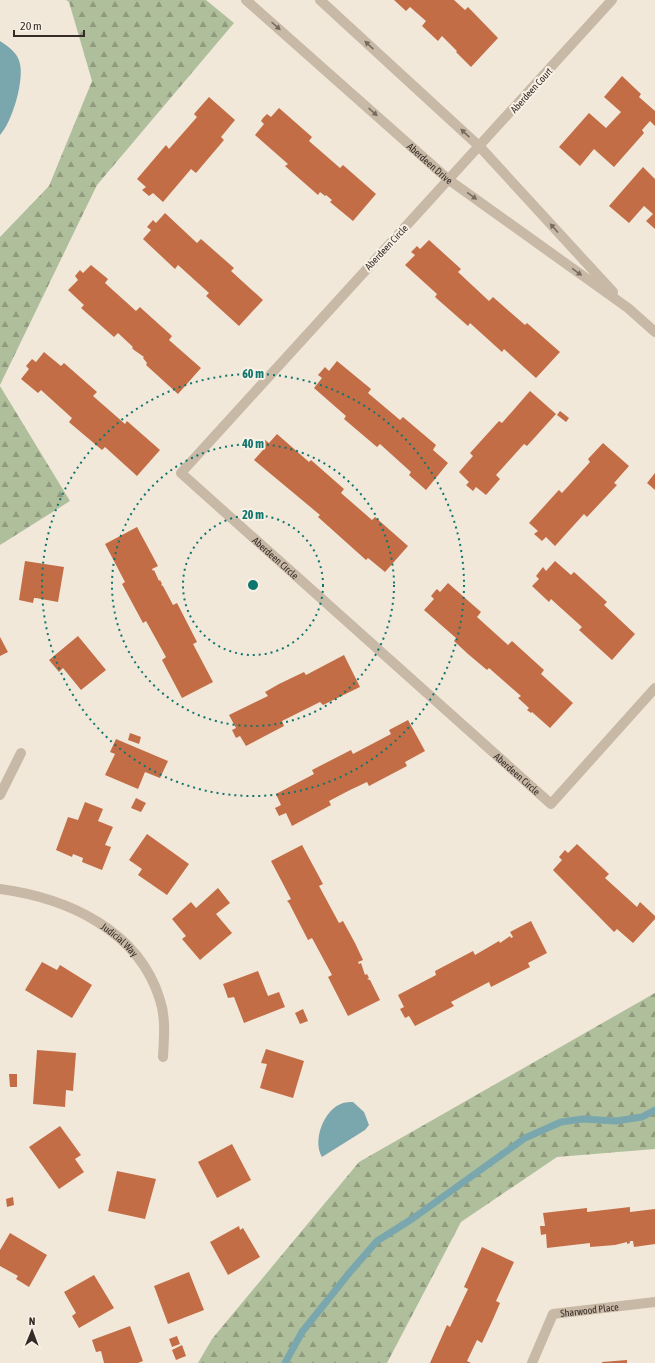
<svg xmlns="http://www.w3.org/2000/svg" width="655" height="1363" font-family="'Asap Condensed',sans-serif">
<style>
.forest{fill:url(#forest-firs)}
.water{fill:#7aa7ad}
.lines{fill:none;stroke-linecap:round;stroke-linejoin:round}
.stream{stroke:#7aa7ad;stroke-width:7}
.building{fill:#c36d46}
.minor{stroke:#c8b8a6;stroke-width:10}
.oneway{fill:#776b60}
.ring{fill:none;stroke:#0f766e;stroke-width:2;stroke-dasharray:2 4}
.labels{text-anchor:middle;stroke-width:4;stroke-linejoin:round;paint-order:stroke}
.street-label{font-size:10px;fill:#352c27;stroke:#f9f1e6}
.centre{fill:#0f766e;stroke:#f9f1e6;stroke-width:2}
.ring-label{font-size:12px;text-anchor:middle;font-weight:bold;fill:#0f766e;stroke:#f9f1e6;stroke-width:4;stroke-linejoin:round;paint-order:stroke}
</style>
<defs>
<pattern id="forest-firs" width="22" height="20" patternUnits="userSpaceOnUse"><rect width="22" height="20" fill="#b0bf9b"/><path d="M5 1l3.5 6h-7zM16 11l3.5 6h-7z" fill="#909b7e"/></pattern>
</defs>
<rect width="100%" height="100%" fill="#f1e8da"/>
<g class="forest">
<polygon points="66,0 206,0 234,23 97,185 0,385 0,237 49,186 92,81 69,2"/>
<polygon points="0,386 70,501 0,545"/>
<polygon points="655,993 655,1149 557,1157 461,1222 387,1363 198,1363 212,1339 359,1162"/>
</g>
<g class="water">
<path d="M0 41C9 47 18 53 20 64 24 82 12 122 0 135Z"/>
<path d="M353 1102 364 1112 369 1125 365 1130 322 1157C312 1140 324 1109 343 1103 346 1102 350 1102 353 1102Z"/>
</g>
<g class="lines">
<polyline class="stream" points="285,1363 302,1332 350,1272 377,1241 412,1219 525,1138 561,1122 583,1119 616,1121 642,1117 655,1110"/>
</g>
<g class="building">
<polygon points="394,0 454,0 465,10 468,7 498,38 471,67 456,52 457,51 442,36 438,41 422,26 426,21 410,7 406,11"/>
<polygon points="622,76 641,94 639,97 655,111 655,126 650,121 642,130 644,133 614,167 594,149 580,166 559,147 589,113 606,128 621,112 604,97"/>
<polygon points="209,97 235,120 221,137 224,140 196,173 191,169 163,202 153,193 149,196 142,190 146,187 137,179 166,145 169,149 197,117 194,114"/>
<polygon points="279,108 312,137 309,141 340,168 343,165 376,194 353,221 330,202 332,200 326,195 325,196 320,192 318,195 285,166 288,164 255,135 264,124 261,121 263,118 267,114 271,117"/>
<polygon points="643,167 655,179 655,229 646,221 653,214 644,206 629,223 609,206"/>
<polygon points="165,213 197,243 201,239 234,268 231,271 263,300 239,326 206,296 209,293 178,265 175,269 143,239 151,230 147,227 153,220 156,223"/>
<polygon points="429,240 461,269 458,272 489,301 493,297 525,325 527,323 560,352 536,378 504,349 502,352 470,323 468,326 435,297 437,294 405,265 415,255 411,252 417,246 420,249"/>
<polygon points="91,265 108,279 105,283 136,311 140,307 142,309 172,336 169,340 201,368 178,394 146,365 147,363 143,358 144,357 134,350 132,348 133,347 118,333 114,337 81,308 84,305 68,290 78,280 75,276 80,270 83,273"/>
<polygon points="44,352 61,366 64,363 97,392 93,396 125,424 127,421 160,450 137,476 105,447 102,450 70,423 69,422 72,418 41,390 38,393 21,379 29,369 26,366 32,359 36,362"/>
<polygon points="337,361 371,389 368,393 400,420 403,417 436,445 433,450 448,463 426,490 409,475 411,472 380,444 377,447 344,419 346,416 314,388 322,378 318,375 325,367 329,371"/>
<polygon points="530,391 556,414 527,446 524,444 496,475 500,479 486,495 476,487 473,491 466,485 469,482 459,472 473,456 470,453 499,421 502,423"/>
<polygon points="560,411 569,418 566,422 557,415"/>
<polygon points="277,434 309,462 311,460 344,489 341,493 372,520 375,517 408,546 385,572 368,558 366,560 318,517 320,515 254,460 263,450 259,446 265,440 269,443"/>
<polygon points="603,443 629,466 614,483 617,485 587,517 584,514 555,546 546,537 542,541 534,534 538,531 529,523 557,492 559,490 562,493 590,462 588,459"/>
<polygon points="655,473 655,490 647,483"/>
<polygon points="137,527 158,566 152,569 153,571 154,570 159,581 160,580 162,584 161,585 163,586 173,605 177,603 197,642 193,644 213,682 182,698 162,660 166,657 146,621 143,623 122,584 125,582 105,544"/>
<polygon points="25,561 64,567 58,602 36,598 34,598 33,603 19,600"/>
<polygon points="555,561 571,575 574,572 595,591 607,602 604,605 635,634 612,660 579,630 582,627 551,599 549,602 532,586 539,579 536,576 543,567 546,571"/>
<polygon points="448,583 481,612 477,617 508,645 512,641 544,670 541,674 573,703 550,728 532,712 531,713 527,710 529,708 518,698 521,696 489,668 487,670 468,654 454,641 456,638 424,610 434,599 431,596 435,591 437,589 440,592"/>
<polygon points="78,636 106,670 81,690 63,668 59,672 49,660"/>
<polygon points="0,637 8,652 0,656"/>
<polygon points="344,655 360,687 323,705 320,702 282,721 284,726 246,746 240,736 236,738 232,730 236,728 229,715 268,696 265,692 279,684 304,672 306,675"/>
<polygon points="408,720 425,751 405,762 407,766 369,786 367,782 350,790 329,801 331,805 292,826 286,813 279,816 275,808 281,805 276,794 314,774 312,770 351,750 353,754 391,734 389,730"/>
<polygon points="130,733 141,737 139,744 128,740"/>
<polygon points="116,739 168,761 160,778 145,772 138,789 105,775 115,754 110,752"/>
<polygon points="136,798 146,803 141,812 131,808"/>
<polygon points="85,802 103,809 98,821 113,827 105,845 111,847 102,870 82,862 83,858 73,854 72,857 56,850 68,817 78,820"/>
<polygon points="147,834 189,864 167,895 138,875 142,869 129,860"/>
<polygon points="577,844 609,874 605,878 637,907 640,902 655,916 655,919 633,943 617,929 614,932 553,870 562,860 559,857 565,850 568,853"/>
<polygon points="302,845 323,884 319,886 339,923 343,921 355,943 363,960 358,962 359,964 361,963 365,975 367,974 369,978 367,979 370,980 380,1000 348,1016 328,977 332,975 312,938 308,940 289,903 287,901 291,899 271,861"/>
<polygon points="218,888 230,903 216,914 232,933 200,960 182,939 186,936 172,919 191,902 196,908"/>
<polygon points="531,921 547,953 528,963 530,967 491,987 489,982 451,1002 454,1006 415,1026 409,1016 405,1018 400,1009 404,1007 398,995 436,975 435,971 473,951 475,955 499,941 500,943 510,936 511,938 513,937 510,932"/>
<polygon points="42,962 57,970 60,965 92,985 72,1018 25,990"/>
<polygon points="258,971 268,996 279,992 285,1007 244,1023 234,997 228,998 223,984"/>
<polygon points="303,1009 308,1021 300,1024 295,1013"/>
<polygon points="266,1049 304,1061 293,1098 260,1088 267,1064 261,1063"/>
<polygon points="37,1050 76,1053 73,1091 66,1090 65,1107 33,1104"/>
<polygon points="9,1074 17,1074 17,1087 10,1087"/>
<polygon points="60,1126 81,1155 75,1159 84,1172 59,1189 29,1147"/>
<polygon points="232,1144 251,1180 217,1198 198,1162"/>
<polygon points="117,1171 156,1179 145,1219 108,1211"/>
<polygon points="13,1197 14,1205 7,1207 6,1199"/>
<polygon points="630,1207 630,1212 655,1209 655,1244 634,1247 633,1241 630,1241 630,1243 627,1244 627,1242 615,1245 590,1247 590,1243 547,1248 546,1234 541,1235 540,1226 545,1226 543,1213 587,1208 587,1212"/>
<polygon points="239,1226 240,1230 243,1228 260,1257 228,1275 210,1242"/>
<polygon points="10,1233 47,1255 29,1287 16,1279 18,1276 0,1266 0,1250"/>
<polygon points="482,1247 514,1262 496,1301 500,1303 494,1317 482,1343 477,1340 467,1361 471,1363 430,1363 447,1325 450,1327 468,1289 464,1287"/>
<polygon points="189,1272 204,1310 168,1324 154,1286"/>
<polygon points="94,1275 114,1308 79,1328 72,1316 76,1313 64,1292"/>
<polygon points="130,1326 143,1361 138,1363 104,1363 101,1351 96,1352 92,1340"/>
<polygon points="177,1336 180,1344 172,1347 169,1339"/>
<polygon points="182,1345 186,1356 176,1360 172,1350"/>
<polygon points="627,1360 627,1363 602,1363 602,1362"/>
</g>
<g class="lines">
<g class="minor">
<path id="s1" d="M246 0 449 180 628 308 655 332"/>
<polyline points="320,0 480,147 613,292"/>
<path id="s2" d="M612 0 181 473 551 804 655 688"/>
<polyline points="0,795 21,753"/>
<path id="s3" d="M0 889C67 898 139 930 160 1000 166 1018 164 1038 163 1057"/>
<path id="s4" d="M532 1363 553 1314 655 1302"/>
</g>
</g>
<defs><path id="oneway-solid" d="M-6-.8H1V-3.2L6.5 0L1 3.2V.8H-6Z"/></defs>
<g class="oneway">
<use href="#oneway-solid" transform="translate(276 26) rotate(42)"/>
<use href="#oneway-solid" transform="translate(369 45) rotate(-137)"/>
<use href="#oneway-solid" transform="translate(373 112) rotate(42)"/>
<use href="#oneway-solid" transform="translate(465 133) rotate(-137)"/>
<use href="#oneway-solid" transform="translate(472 196) rotate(36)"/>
<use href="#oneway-solid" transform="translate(554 228) rotate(-132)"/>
<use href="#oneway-solid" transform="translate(577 272) rotate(36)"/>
</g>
<g class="ring">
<circle cx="253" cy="585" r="70"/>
<circle cx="253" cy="585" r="141"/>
<circle cx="253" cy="585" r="211"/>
</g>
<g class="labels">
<g class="street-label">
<text transform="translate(531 90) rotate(-48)" y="4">Aberdeen Court</text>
<text dy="4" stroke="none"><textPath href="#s1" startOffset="246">Aberdeen Drive</textPath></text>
<text transform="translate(386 247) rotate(-47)" y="4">Aberdeen Circle</text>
<text dy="4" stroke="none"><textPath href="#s2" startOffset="767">Aberdeen Circle</textPath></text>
<text dy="4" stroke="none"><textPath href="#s2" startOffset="1091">Aberdeen Circle</textPath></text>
<text dy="4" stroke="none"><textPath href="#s3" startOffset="132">Judicial Way</textPath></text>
<text dy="4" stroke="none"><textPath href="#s4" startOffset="90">Sharwood Place</textPath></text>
</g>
</g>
<circle cx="253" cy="585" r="6" class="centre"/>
<g class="ring-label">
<text x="253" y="378">60 m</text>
<text x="253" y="448">40 m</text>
<text x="253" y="519">20 m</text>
</g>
<g transform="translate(32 1331) rotate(1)" stroke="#f9f1e6" stroke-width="3" paint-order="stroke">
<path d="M0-3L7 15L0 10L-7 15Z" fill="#352c27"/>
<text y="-6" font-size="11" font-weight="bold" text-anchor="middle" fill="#352c27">N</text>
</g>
<path d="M14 30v6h70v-6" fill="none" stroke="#352c27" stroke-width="2"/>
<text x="20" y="30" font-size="12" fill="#352c27" stroke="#f9f1e6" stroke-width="3" paint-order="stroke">20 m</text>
</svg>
